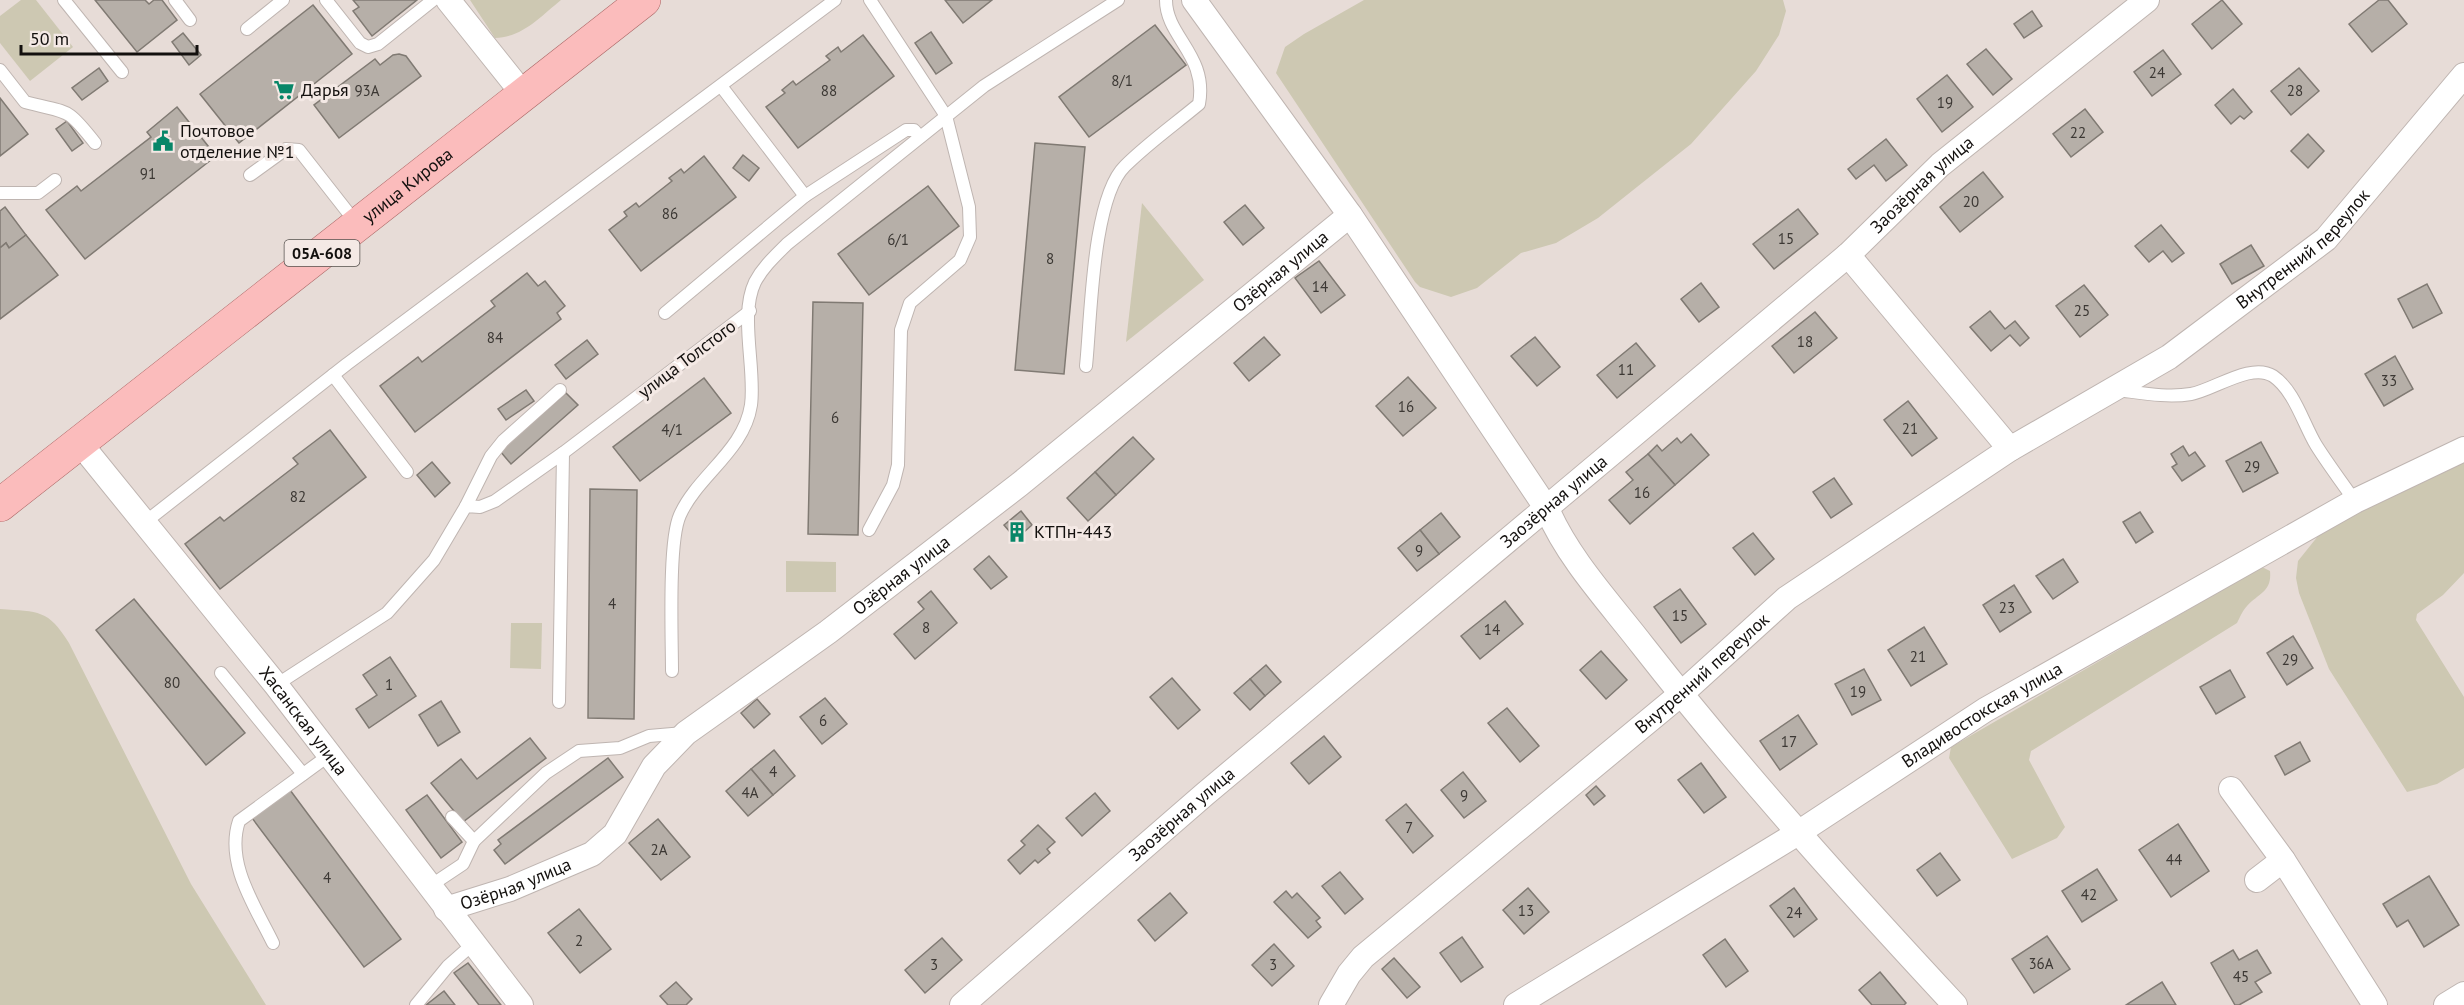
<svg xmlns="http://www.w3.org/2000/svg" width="2464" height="1005" font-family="'PT Sans',sans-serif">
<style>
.green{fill:#cdc8b2}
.building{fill:#b6afa8;stroke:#807a73;stroke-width:1.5}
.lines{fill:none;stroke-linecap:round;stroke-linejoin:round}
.lane-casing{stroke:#bfb5b1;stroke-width:14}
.street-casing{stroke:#bfb5b1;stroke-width:26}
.primary-casing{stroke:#a86362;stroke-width:34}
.lane{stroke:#fff;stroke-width:12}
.street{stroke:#fff;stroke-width:24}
.primary{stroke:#fbbcbc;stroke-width:33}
.labels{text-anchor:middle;stroke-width:6;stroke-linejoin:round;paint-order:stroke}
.number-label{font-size:15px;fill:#3c3834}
.shield{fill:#f4e9e5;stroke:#56514e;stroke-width:1.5}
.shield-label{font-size:16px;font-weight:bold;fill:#13100e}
.poi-label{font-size:18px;fill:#13100e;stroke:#f4e9e5;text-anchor:start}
.street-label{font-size:18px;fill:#13100e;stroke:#f4e9e5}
</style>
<rect width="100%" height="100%" fill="#e7dcd7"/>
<g class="green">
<polygon points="21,0 36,0 73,47 30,81 0,43 0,16"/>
<path d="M470 0H561C540 17 523 37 495 38Z"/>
<polygon points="1364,0 1783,0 1786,11 1779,35 1756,71 1691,144 1598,218 1556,243 1521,253 1477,288 1451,297 1420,287 1415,282 1276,73 1285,47 1304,34"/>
<polygon points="1142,203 1204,280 1126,342"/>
<polygon points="2453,456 2464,460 2464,573 2443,595 2417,614 2416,620 2464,697 2464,768 2437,784 2407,792 2329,669 2299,593 2296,578 2298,561 2318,536"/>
<polygon points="786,561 836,562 836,592 786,592"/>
<path d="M2262 567 2270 571C2272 592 2259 593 2247 606 2243 610 2240 617 2237 623L2031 751 2029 760 2065 827 2057 838 2012 859 1949 758 1951 747Z"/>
<path d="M0 609C39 612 48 609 69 643L191 884 266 1005H0Z"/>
<polygon points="511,623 542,623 541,669 510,668"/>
</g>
<g class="building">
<polygon points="95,0 145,0 149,4 154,0 162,0 177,20 137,52"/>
<polygon points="353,0 417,0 372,36 353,11 359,7"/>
<polygon points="945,0 992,0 963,23"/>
<polygon points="2222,0 2242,24 2212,49 2192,24"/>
<polygon points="2379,0 2388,0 2407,24 2372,52 2349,24"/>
<polygon points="313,5 352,54 239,143 200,94"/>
<polygon points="2032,11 2042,26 2024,38 2014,24"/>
<polygon points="1155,25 1186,65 1089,137 1059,97"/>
<polygon points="931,32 952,63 936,74 915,43"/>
<polygon points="183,33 201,55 189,65 172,42"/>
<polygon points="863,35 894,76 798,148 766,107 785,93 782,90 793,81 796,85 830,60 826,56 838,47 841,52"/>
<polygon points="1986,49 2012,79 1993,95 1967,64"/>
<polygon points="2163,50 2181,74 2152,96 2134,72"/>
<polygon points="399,54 406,56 421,76 339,138 314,105 375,59 380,65 393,55"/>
<polygon points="99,68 108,81 82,100 72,88"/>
<polygon points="2299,68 2319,91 2291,115 2271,91"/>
<polygon points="1947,75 1973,107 1942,132 1917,99"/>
<polygon points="2233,89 2252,112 2244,119 2240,116 2231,124 2215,105"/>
<polygon points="0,98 28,134 0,156"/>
<polygon points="177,107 216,156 85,259 46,210 77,186 81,191 151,137 147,132"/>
<polygon points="2085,109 2103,132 2071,157 2053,134"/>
<polygon points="67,121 83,143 72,151 56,129"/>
<polygon points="2308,134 2324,151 2308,168 2291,151"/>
<polygon points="1886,139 1907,165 1886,181 1874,165 1856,179 1848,169"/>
<polygon points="1035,143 1085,147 1064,374 1015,370"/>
<polygon points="743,155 759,168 749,181 733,168"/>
<polygon points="704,156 736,197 641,271 609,230 627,216 624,212 636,203 639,207 672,181 669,178 681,169 684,173"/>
<polygon points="1983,172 2003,197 1960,232 1940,207"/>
<polygon points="928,186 959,226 869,295 838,254"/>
<polygon points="1245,205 1264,228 1243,245 1224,222"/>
<polygon points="5,207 26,235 9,248 6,243 0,248 0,211"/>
<polygon points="1798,209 1818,234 1774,269 1753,244"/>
<polygon points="2161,225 2184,253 2172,262 2163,251 2149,262 2135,246"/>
<polygon points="26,235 58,275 0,319 0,248 6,243 9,248"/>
<polygon points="2251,245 2264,266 2232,284 2220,264"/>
<polygon points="1319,261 1345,295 1321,313 1295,278"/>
<polygon points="527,273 538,286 545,281 565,306 557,313 561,319 415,432 380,386 418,357 422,362 495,306 491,301"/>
<polygon points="1701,283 1719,307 1699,322 1681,299"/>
<polygon points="2427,284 2442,313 2413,328 2398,299"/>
<polygon points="2084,285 2108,315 2080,337 2056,306"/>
<polygon points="813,302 863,303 858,535 808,534"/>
<polygon points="1990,311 2005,329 2015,321 2029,338 2020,346 2010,335 1991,351 1970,327"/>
<polygon points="1815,312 1837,338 1794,373 1772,346"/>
<polygon points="1264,337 1280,355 1249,381 1234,363"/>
<polygon points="1535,337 1560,367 1537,386 1511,356"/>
<polygon points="587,340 598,354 566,379 555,365"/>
<polygon points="1636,343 1655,366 1617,398 1597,375"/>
<polygon points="2395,356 2413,389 2384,406 2365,374"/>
<polygon points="1408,377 1436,408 1403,436 1376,406"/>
<polygon points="704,378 731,413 640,481 613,447"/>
<polygon points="526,390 534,401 506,420 498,409"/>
<polygon points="566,393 578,405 511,464 500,451"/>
<polygon points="1908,401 1937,438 1912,456 1884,420"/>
<polygon points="330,430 366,477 220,589 185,544 220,517 224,521 298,464 293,458"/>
<polygon points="1691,434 1709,455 1675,485 1648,454 1657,445 1662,451 1677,438 1681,443"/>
<polygon points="1133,437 1154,459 1116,495 1095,472"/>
<polygon points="2261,442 2278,473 2243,492 2226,461"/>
<polygon points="2183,446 2189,456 2195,452 2205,466 2182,481 2172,467 2177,464 2171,454"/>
<polygon points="1648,454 1675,485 1630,524 1609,500 1633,480 1626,472"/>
<polygon points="432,462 450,483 435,497 417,475"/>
<polygon points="1095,472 1116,495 1088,521 1067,498"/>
<polygon points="1834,478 1852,504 1831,518 1813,492"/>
<polygon points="590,489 637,490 634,719 588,718"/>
<polygon points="1021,511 1032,525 1016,539 1004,525"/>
<polygon points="2140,512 2153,532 2136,543 2123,522"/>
<polygon points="1441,513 1460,537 1439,554 1420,530"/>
<polygon points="1420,530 1439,554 1417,571 1398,548"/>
<polygon points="1753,533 1774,559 1755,575 1733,548"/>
<polygon points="989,556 1007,577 991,589 974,569"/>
<polygon points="2063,559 2078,582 2053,599 2036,576"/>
<polygon points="2014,585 2031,612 2000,632 1983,605"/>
<polygon points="1680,589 1706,624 1681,643 1654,607"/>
<polygon points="931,591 957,623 915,659 894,634 924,609 918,602"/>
<polygon points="134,599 245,733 206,765 96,630"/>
<polygon points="1505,601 1523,624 1480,659 1461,636"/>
<polygon points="1924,627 1947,664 1911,686 1888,650"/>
<polygon points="2293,636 2313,668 2287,685 2267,653"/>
<polygon points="1601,651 1627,680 1606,699 1580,670"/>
<polygon points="390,657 416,696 369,728 356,709 377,695 363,675"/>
<polygon points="1266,665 1281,682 1265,696 1250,679"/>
<polygon points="1864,669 1881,700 1852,715 1835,684"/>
<polygon points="2230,670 2245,697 2216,714 2200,687"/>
<polygon points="1172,678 1200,710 1178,729 1150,697"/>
<polygon points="1250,679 1265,696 1250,710 1234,693"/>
<polygon points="825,698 847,724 822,744 800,717"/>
<polygon points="757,699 770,714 754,728 741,713"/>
<polygon points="441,701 460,732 438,746 419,715"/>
<polygon points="1507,708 1539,746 1520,762 1488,723"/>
<polygon points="1798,715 1817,744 1780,770 1760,741"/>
<polygon points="1324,736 1341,757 1309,784 1291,763"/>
<polygon points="530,738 546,758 463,822 431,783 461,759 477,779"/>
<polygon points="2300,742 2310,761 2285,775 2275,756"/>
<polygon points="774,750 795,776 773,795 751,769"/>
<polygon points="608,758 623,777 505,864 494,850 501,844 498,840"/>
<polygon points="1701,763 1726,797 1704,813 1678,780"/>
<polygon points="751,769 773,795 748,816 726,791"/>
<polygon points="1463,772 1486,801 1464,818 1441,790"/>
<polygon points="1596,786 1605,796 1594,805 1586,795"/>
<polygon points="290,790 401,939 364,967 252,818"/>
<polygon points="1095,793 1110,811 1082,836 1066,818"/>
<polygon points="427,795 462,842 441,858 406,810"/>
<polygon points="1406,804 1433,836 1413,853 1386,820"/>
<polygon points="658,819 690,857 661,880 629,843"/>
<polygon points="2178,824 2209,871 2171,897 2139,850"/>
<polygon points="1038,825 1055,842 1047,849 1050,853 1038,863 1035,860 1020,874 1008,860 1025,845 1021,841"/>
<polygon points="1940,853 1960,880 1937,896 1917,870"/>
<polygon points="2097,869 2117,900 2082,922 2062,891"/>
<polygon points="1340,872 1363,899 1345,914 1322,886"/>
<polygon points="2429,876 2459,925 2424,947 2408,920 2397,927 2383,904"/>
<polygon points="1528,888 1549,912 1524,934 1503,910"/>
<polygon points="1794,888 1817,919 1794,937 1770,906"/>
<polygon points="1286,891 1292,898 1297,893 1320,918 1316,921 1321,927 1308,938 1274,902"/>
<polygon points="1170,893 1187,913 1155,941 1138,920"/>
<polygon points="579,909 611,949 580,973 548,933"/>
<polygon points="2047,936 2070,969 2034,993 2012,959"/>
<polygon points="1462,937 1483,967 1461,982 1440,953"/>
<polygon points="942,938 962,960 925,993 905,970"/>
<polygon points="1725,939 1748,971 1726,987 1703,955"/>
<polygon points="1274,944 1294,966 1272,986 1252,965"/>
<polygon points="2233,950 2239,960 2257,950 2271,973 2255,982 2262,992 2239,1005 2235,1005 2211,963"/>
<polygon points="1394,958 1420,987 1407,998 1382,969"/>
<polygon points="468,963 501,1005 479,1005 454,973"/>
<polygon points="1880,972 1906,1003 1904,1005 1872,1005 1859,990"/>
<polygon points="676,982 692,999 686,1005 668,1005 660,996"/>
<polygon points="2162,982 2176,1005 2126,1005"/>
<polygon points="444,991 455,1005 426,1005"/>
</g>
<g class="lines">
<g class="lane-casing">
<g id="lane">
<polyline points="64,0 122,72"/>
<polyline points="175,0 190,20"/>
<polyline points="326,0 360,43 368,47 378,44 433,0"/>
<polyline points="247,29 283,0"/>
<path d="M0 70 25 102C69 114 65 105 95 143"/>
<polyline points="721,86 805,196"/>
<polyline points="250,175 286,149 299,150 357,224"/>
<polyline points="0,193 38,193 55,180"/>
<polyline points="665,313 805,196 906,130 914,130 920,137"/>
<path d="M1086 366C1091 319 1092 198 1125 166 1147 144 1175 124 1199 104 1208 55 1166 37 1166 0"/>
<polyline points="333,375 407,472"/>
<path d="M2118 390C2142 393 2167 398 2191 394 2214 390 2251 362 2273 376 2294 390 2303 423 2316 445 2328 464 2342 483 2355 501"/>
<polyline points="466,506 491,456 503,441 560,390"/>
<polyline points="144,523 347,364 835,0"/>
<polyline points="869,530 893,485 898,465 901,330 910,303 960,260 970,237 969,207 946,116 870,0"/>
<path d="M672 671C672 638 668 541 680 515 698 475 744 451 751 405 756 369 739 315 755 282 763 267 775 256 787 244L984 86 1118 0"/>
<polyline points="221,673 303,774"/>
<polyline points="276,685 387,613 434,560 466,506 480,507 495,501 563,453 750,311"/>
<polyline points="559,702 563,453"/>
<polyline points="452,817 474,841"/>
<polyline points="430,886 463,864 474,841 546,773 579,751 620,748 649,736 684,733"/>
<path d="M273 943C255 906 225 863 239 821L328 756"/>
<polyline points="416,1005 448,966 473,944"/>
</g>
</g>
<g class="street-casing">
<g id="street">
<polyline points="448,0 524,95"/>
<path d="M1194 0 1350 215 1547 509C1569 560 1610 603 1643 646 1741 771 1847 889 1955 1005"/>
<polyline points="1848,255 2010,449"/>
<path id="s1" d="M79 442 276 685 521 1005"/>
<polyline points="2231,789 2283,860 2375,1005"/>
<polyline points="2257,880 2283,860"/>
<path id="s2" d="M446 909 510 889 592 854 615 834 654 766 686 733 828 632 1020 484 1350 215"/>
<path id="s3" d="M962 1005 1205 794 1848 255 1940 165 2147 0"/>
<path id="s4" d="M1331 1005 1349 974 1363 957 1681 694 1787 598 2010 449 2169 357 2326 239 2464 75"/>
<path id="s5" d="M1516 1005 1798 833 1985 710 2355 501 2464 449"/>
<polyline points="2446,1005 2464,994"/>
</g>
</g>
<g class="primary-casing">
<g id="primary">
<path id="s6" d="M0 505 644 0"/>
</g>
</g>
<use href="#lane" class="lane"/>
<use href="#street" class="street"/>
<use href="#primary" class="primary"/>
</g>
<defs>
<g id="supermarket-bare" transform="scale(1.62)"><path d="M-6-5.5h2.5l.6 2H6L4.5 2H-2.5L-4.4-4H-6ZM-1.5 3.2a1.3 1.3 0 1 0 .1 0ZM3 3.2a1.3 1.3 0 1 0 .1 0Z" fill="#078668" stroke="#f4e9e5" stroke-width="2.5" paint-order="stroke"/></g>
<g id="civic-bare" transform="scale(1.62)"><path d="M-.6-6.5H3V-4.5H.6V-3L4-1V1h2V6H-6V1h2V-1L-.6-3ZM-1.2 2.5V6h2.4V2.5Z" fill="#078668" stroke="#f4e9e5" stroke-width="2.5" paint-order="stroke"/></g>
<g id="building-bare" transform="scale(1.62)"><path d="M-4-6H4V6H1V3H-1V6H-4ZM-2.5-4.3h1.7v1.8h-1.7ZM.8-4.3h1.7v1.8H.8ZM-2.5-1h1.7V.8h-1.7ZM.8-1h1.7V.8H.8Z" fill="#078668" stroke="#f4e9e5" stroke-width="2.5" paint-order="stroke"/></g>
</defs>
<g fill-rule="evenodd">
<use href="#supermarket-bare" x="284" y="90"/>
<use href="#civic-bare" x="163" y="141"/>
<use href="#building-bare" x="1017" y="532"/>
</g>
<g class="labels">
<g class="number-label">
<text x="2157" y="78">24</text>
<text x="1122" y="86">8/1</text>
<text x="367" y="96">93А</text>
<text x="829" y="96">88</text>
<text x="2295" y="96">28</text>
<text x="1945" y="108">19</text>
<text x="2078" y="138">22</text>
<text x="148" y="179">91</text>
<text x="1971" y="207">20</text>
<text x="670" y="219">86</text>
<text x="1786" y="244">15</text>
<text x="898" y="245">6/1</text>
<text x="1050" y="264">8</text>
<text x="1320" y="292">14</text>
<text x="2082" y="316">25</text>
<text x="495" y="343">84</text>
<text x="1805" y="347">18</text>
<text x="1626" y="375">11</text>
<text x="2389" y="386">33</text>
<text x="1406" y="412">16</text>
<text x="835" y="423">6</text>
<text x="1910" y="434">21</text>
<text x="672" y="435">4/1</text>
<text x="2252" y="472">29</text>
<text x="1642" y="498">16</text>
<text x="298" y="502">82</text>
<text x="1419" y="556">9</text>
<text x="612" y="609">4</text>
<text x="2007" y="613">23</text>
<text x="1680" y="621">15</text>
<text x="926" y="633">8</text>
<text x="1492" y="635">14</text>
<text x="1918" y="662">21</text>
<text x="2290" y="665">29</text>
<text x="172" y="688">80</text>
<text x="389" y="690">1</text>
<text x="1858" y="697">19</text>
<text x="823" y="726">6</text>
<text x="1789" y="747">17</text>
<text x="773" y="777">4</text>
<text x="750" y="798">4А</text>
<text x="1464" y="801">9</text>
<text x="1409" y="833">7</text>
<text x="659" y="855">2А</text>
<text x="2174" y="865">44</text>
<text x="327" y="883">4</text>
<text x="2089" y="900">42</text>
<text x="1526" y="916">13</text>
<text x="1794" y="918">24</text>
<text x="579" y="946">2</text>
<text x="2041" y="969">36А</text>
<text x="934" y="970">3</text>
<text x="1273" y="970">3</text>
<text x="2241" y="982">45</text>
</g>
<rect class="shield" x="284.5" y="240" width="75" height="26" rx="4.5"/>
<g class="shield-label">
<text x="322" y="259">05А-608</text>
</g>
<g class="poi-label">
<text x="301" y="96">Дарья</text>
<text x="180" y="137">Почтовое<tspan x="180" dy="21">отделение №1</tspan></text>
<text x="1034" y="538">КТПн-443</text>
</g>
<g class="street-label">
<text dy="6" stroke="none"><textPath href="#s3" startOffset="1263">Заозёрная улица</textPath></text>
<text dy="6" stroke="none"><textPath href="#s6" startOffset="518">улица Кирова</textPath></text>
<text dy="6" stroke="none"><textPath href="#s4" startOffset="1238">Внутренний переулок</textPath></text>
<text dy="6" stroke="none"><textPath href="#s2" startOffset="1064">Озёрная улица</textPath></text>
<text transform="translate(687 359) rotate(-37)" y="6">улица Толстого</text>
<text dy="6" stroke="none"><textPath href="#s3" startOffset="777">Заозёрная улица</textPath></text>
<text dy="6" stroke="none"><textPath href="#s2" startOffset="578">Озёрная улица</textPath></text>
<text dy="6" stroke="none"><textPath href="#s4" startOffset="500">Внутренний переулок</textPath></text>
<text dy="6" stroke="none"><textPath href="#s5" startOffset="549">Владивостокская улица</textPath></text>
<text dy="6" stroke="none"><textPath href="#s1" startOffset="358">Хасанская улица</textPath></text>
<text dy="6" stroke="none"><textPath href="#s3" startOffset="291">Заозёрная улица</textPath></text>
<text dy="6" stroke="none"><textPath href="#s2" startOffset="74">Озёрная улица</textPath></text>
</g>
</g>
<path d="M21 45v9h176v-9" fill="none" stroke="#13100e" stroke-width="3"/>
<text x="30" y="45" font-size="18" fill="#13100e" stroke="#f4e9e5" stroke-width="4.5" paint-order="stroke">50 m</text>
</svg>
